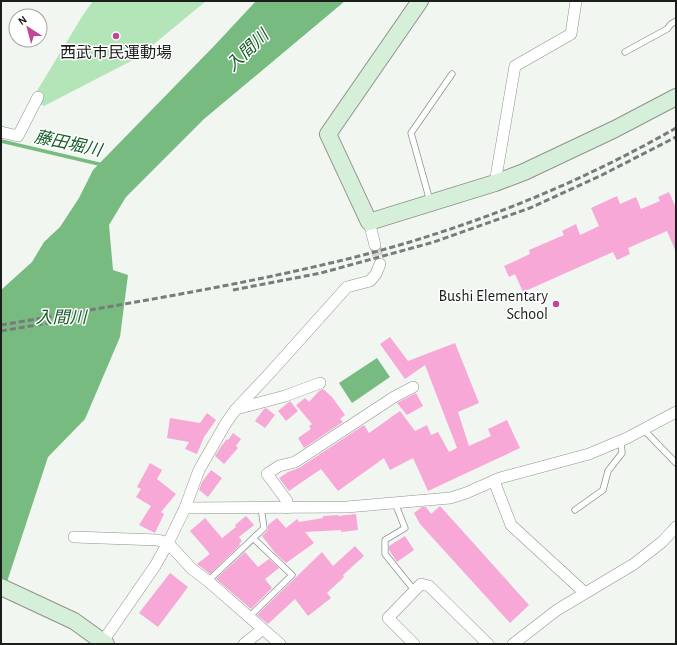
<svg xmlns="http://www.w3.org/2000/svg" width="677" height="645" font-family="'Alegreya Sans','Noto Sans JP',sans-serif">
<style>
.green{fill:#b3e5b8}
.water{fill:#77bb80}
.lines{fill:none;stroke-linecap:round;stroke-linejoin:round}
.stream{stroke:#77bb80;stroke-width:3.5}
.building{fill:#f7a8d7}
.street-tunnel{stroke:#d1d5d1;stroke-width:11;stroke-dasharray:11 5.5;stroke-linecap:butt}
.lane-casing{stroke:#8e938e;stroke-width:7}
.street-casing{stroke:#8e938e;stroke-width:12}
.secondary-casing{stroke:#8e938e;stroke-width:18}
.lane{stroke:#fff;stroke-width:5.5}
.street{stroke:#fff;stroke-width:11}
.secondary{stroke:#d6efd9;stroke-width:16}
.rail{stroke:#787c78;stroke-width:3;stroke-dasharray:6 3;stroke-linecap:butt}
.poi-dot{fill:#c04698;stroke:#fff;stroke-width:1.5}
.labels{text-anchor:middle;stroke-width:3;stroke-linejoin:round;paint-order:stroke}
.poi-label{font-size:16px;fill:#1b1d1b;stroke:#fff}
.water-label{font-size:17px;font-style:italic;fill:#155e27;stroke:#fff}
</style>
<rect width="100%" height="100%" fill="#f1f6f1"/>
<polygon class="green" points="93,1 206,1 137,58 44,106 32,99 83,15"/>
<g class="water">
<polygon points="256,1 345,1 204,119 126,197 109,225 113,270 128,275 120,337 85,419 48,457 1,600 1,290 32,262 44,242 60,227 79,198 93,170 215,45"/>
<polygon points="377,358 390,377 352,403 339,383"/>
</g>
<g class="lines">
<polyline class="stream" points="1,141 103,165"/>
</g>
<g class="building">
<polygon points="669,192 676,208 676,252 667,231 628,248 630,254 617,260 613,252 523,292 515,274 509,277 504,266 530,254 529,250 564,235 562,231 576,224 580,235 599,226 591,208 617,196 620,204 636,197 641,209 660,201 658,197"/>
<polygon points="390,337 408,361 455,343 479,403 458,412 469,446 491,436 488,429 507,420 520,448 428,491 413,458 390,470 384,458 338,491 321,469 289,491 279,478 288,472 299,468 364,425 369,433 400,411 415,431 427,425 431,435 438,432 449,452 457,448 425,365 405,379 380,344"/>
<polygon points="323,389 332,397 345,415 340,419 343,422 304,448 298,438 311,429 309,426 312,424 296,405 305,398 309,402 319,391"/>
<polygon points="416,393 423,406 407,415 397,403"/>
<polygon points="290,401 298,411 286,421 278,411"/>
<polygon points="266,408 275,415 265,428 255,421 264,409"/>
<polygon points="207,413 216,420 204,437 197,454 185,449 189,442 167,438 170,418 200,423"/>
<polygon points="233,433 241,439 236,446 238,448 224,464 215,456 220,448 227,439 228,440"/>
<polygon points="150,463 162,470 157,479 176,494 161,512 164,514 155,533 139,525 151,506 136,497 141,489 137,487"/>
<polygon points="211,470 222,478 208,497 199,490 202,482"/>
<polygon points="440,506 529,605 510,623 420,524 414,513 422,507 426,507 431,514"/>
<polygon points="356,514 358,530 341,532 341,530 305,532 314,543 286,563 276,554 262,536 268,530 268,525 277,518 286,528 297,519 299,522 323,518 323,516 338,515 338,516"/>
<polygon points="246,516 254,525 239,537 242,541 239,544 240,545 210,574 197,564 210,554 190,531 205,518 222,538 236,527 235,525"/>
<polygon points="405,536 414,550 397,562 389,550 389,546"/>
<polygon points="355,546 364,556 343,575 344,577 327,593 331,598 308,616 295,599 268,624 257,615 322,552 333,566"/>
<polygon points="245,552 258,567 269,559 279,568 265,579 272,588 251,609 216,579"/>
<polygon points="170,573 188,587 158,627 139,613"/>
</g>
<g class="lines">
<polyline class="street-tunnel" points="375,245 380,264"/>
<g class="lane-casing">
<g id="lane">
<polyline points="625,52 667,29 671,24 676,21"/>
<polyline points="430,201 411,133 452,74"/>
<polyline points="643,429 676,463"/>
<polyline points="395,503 405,528 385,540 385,554 414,590"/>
<polyline points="575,510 603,490 608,471 622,453 621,440"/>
<polyline points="208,581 264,528 261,508"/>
<polyline points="249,617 292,575 254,539"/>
</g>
</g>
<g class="street-casing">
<g id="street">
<polyline points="1,132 18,136 38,97"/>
<polyline points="495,183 515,66 571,34 576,1"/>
<polyline points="369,222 375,245"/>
<polyline points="236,409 285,396 320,383"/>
<polyline points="494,481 511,525 585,593"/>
<polyline points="185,508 347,507 450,498 466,493 500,478 589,454 627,438 676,412"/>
<polyline points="286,508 287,501 267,474 279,466 295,462 394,397 413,387"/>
<polyline points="74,537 158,540 168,543 192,569 208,581 280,644"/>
<polyline points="101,644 155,566 168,543 185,508 199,470 226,423 236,409 269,374 347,287 370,281 376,274 380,264"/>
<polyline points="244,644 263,629"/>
<polyline points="414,644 388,618 421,584 429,586 488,644"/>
<polyline points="513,644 557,610 634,564 662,542 676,527"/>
</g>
</g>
<g class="secondary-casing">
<g id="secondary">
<polyline points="420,1 328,134 369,222 495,183 524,172 615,129 676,97"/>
<polyline points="1,587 74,621 106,644"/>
</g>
</g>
<use href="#lane" class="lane"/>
<use href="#street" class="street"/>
<use href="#secondary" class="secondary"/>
<g class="rail">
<polyline points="233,290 321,273 434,242 530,208 602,175 676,137"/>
<path d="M1 325C89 310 176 296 263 278 320 266 377 253 432 235 517 208 599 172 676 128"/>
<polyline points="1,331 48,323"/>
</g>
</g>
<g class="poi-dot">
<circle cx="116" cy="36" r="4"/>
<circle cx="556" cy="304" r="4"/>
</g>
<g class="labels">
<g class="poi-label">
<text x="116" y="58">西武市民運動場</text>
<text x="548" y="301" text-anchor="end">Bushi Elementary<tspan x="548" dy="18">School</tspan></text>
</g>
<g class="water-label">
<text transform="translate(247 50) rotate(-44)" y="6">入間川</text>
<text transform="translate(68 143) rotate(12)" y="6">藤田堀川</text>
<text x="61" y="323">入間川</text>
</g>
</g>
<rect width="677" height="645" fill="none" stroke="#1b1d1b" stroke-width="4"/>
<g transform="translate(28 28) rotate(324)"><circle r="19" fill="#ffffff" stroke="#a4a5a4"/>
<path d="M0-3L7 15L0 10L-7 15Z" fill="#c04698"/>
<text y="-6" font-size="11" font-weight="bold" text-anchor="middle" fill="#1b1d1b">N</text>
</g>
</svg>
